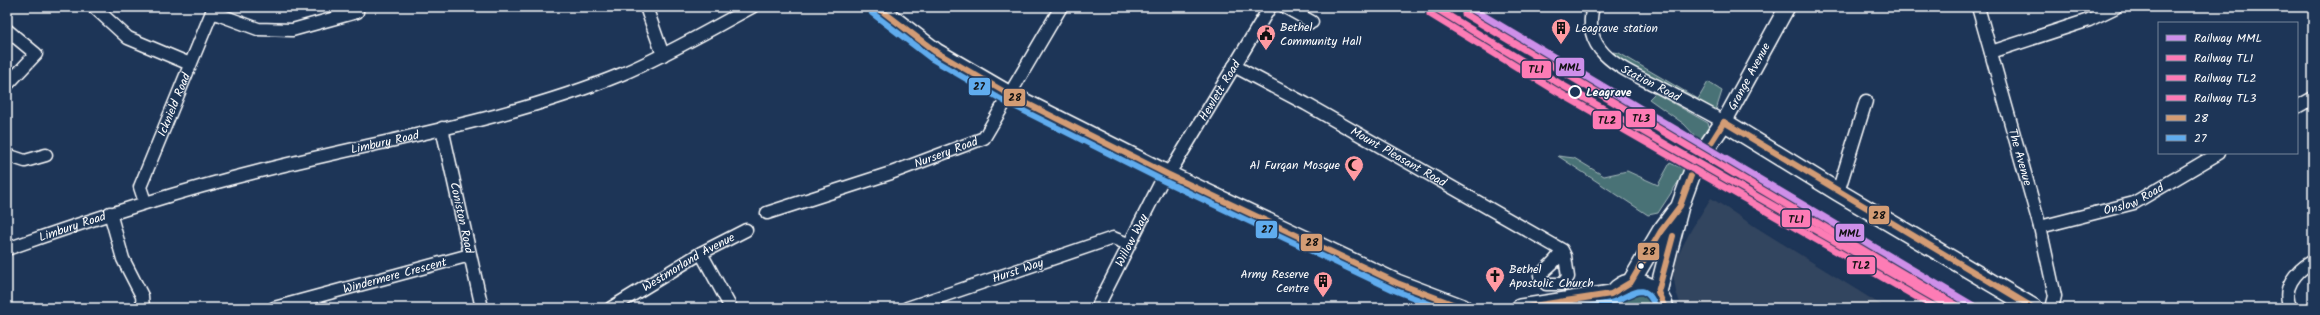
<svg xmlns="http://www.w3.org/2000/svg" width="2320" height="315" font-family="Kalam,sans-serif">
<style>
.built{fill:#32445e}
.green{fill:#4a7276;stroke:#a4b8ba}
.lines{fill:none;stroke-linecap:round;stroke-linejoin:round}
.secondary-tunnel{stroke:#344968;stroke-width:17;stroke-dasharray:17 8;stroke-linecap:butt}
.minor-casing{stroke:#fff;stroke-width:15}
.tertiary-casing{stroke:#fff;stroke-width:18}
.secondary-casing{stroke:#fff;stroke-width:20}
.minor{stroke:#1d3557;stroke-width:12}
.tertiary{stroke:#1d3557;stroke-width:15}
.secondary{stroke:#1d3557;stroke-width:17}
.bus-1-casing{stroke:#1d3557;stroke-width:9}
.bus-2-casing{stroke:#1d3557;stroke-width:9}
.bus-1{stroke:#d39c74;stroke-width:6}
.bus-2{stroke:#60acee;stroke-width:6}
.rail-1-casing{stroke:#1d3557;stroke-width:10}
.rail-2-casing{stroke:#1d3557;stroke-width:10}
.rail-3-casing{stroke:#1d3557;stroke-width:10}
.rail-4-casing{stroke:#1d3557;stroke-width:10}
.rail-1{stroke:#ce8fe9;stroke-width:7}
.rail-2{stroke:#fd7bb5;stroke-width:7}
.rail-3{stroke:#fd7bb5;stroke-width:7}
.rail-4{stroke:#fd7bb5;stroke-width:7}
.stop-dot{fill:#1d3557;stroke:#fff;stroke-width:2}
.bus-dot{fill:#fff;stroke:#1d3557;stroke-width:1.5}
.labels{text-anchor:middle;stroke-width:3;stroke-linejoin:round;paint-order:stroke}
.poi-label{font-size:12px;fill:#fff;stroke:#1d3557;text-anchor:start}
.street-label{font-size:12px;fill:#fff;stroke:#1d3557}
.stop-label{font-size:12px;font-weight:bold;fill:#fff;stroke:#1d3557;text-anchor:start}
.line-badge{stroke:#1d3557;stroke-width:1.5}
.pale-badge-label{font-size:11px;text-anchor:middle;font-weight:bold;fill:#111}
</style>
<rect width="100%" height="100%" fill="#1d3557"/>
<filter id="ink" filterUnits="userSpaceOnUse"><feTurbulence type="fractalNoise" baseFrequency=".025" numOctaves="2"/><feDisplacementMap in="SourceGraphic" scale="8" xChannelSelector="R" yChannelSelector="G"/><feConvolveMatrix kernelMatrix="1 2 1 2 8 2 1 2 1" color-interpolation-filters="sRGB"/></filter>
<g filter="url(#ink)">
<polygon class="built" points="1711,198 1762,231 1886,308 1682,308 1676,292 1672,267 1691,230"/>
<g class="green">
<polygon points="1613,52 1619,53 1698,99 1708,82 1722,91 1716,110 1707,111 1621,60"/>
<polygon points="1655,93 1708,123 1709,126 1700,141 1684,124 1649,99"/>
<polygon points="1558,156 1574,158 1604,176 1627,171 1658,185 1670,163 1686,170 1658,213 1648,215"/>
<path d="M1633 293C1644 295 1653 297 1658 308H1619L1620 302Z"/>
</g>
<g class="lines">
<polyline class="secondary-tunnel" points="1692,173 1709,144"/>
<g class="minor-casing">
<g id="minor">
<polyline points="94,7 128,38 190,64"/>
<polyline points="646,7 663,55"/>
<polyline points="1285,7 1312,22"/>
<path id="s1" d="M1593 7C1580 54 1626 70 1659 87 1681 99 1703 110 1724 122"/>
<path id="s2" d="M1978 7 2040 227 2055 296 2052 308"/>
<polyline points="212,12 258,29 292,30 357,12"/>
<polyline points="7,30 36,54 7,85"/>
<polyline points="1991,52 2089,20 2116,7"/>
<path id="s3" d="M1234 66 1306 104 1562 250 1565 256 1568 277 1563 284H1546L1541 279 1540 275C1548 266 1557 262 1562 250"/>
<polyline points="2297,107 2313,98"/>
<path id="s4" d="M442 128 482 308"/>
<polyline points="7,155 25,161 46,155"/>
<polyline points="1838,192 1866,101"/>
<path id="s5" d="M145 202 140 187 214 7"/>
<polyline points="110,213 123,259 142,296 143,308"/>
<path id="s6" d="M767 213 891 173 984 138 1061 7"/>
<path id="s7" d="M2040 227 2134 203 2219 153"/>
<path id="s8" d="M7 249C89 220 171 193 256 172 377 141 505 122 622 74 667 55 709 30 752 7"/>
<polyline points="701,253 731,308"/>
<path id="s9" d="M274 308 470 255"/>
<path id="s10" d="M611 308 701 253 746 230"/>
<path id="s11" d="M907 308 1113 238 1128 244"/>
<path id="s12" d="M1097 308 1161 182 1175 164 1270 7"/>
<path d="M2291 308C2280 289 2296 271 2313 261"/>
</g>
</g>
<g class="tertiary-casing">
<g id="tertiary">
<path id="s13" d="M1724 122 1787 7"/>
</g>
</g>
<g class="secondary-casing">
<g id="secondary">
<polyline points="877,7 936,52 1008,94 1167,174 1397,283 1463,308"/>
<polyline points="1709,144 1724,122 1838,192 2034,308"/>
<polyline points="1631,282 1661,231 1676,211"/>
<polyline points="1658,292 1680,206 1692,173"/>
<polyline points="1520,308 1611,294"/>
<path d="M1608 308C1613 272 1656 276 1665 308"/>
</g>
</g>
<use href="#minor" class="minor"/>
<use href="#tertiary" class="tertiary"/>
<use href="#secondary" class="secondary"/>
<g class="bus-1-casing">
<g id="bus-1">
<polyline points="877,7 936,52 1008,94 1167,174 1397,283 1463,308"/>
<polyline points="1724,122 2034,308"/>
<polyline points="1520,308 1611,294 1631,282 1661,231 1680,206 1692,173 1724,122"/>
<polyline points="1665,308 1658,292 1673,236"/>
</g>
</g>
<g class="bus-2-casing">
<g id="bus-2">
<polyline points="872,13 932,59 1004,101 1164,181 1394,290 1440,308"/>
<path d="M1573 308C1586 306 1601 306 1613 302 1631 296 1645 278 1656 308"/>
</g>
</g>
<use href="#bus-1" class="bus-1"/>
<use href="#bus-2" class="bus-2"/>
<g class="rail-1-casing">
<polyline id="rail-1" points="1469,7 1977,308"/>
</g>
<g class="rail-2-casing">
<polyline id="rail-2" points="1434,7 1562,85 1952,308"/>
</g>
<g class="rail-3-casing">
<polyline id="rail-3" points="1430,14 1558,92 1936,308"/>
</g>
<g class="rail-4-casing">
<polyline id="rail-4" points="1465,14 1961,308"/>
</g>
<use href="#rail-1" class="rail-1"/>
<use href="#rail-2" class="rail-2"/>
<use href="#rail-3" class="rail-3"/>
<use href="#rail-4" class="rail-4"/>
</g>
</g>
<defs>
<g id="building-pin" transform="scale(1)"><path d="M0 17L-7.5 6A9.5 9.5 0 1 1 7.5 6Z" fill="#ff9aa2" stroke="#1d3557"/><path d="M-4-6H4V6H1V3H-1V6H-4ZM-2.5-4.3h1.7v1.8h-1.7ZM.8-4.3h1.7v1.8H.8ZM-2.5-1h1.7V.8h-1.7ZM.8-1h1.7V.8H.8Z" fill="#111"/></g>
<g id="civic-pin" transform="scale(1)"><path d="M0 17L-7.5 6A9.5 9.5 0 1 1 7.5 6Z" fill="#ff9aa2" stroke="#1d3557"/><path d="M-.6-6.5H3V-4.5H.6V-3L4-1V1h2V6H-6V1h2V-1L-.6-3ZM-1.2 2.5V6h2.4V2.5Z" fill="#111"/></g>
<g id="mosque-pin" transform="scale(1)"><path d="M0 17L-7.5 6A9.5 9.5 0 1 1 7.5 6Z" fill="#ff9aa2" stroke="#1d3557"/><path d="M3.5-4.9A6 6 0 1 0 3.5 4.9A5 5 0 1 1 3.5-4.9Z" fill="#111"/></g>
<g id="church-pin" transform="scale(1)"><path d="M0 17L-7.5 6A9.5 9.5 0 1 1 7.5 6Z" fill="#ff9aa2" stroke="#1d3557"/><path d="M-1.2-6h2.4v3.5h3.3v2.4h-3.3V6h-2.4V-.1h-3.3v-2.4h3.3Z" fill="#111"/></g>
</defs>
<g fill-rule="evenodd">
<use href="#building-pin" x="1561" y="28"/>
<use href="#civic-pin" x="1266" y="34"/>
<use href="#mosque-pin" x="1354" y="165"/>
<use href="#church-pin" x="1495" y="276"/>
<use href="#building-pin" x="1323" y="281"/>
</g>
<circle class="stop-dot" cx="1575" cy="92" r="6"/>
<circle class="bus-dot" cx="1641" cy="266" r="3.5"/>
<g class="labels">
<g class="poi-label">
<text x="1280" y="31">Bethel<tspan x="1280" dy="14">Community Hall</tspan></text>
<text x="1575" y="32">Leagrave station</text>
<text x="1340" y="169" text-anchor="end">Al Furqan Mosque</text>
<text x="1509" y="273">Bethel<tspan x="1509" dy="14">Apostolic Church</tspan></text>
<text x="1309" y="278" text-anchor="end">Army Reserve<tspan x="1309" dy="14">Centre</tspan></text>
</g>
<g class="street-label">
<text dy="4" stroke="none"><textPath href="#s13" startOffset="52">Grange Avenue</textPath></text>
<text dy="4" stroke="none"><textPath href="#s1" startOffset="106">Station Road</textPath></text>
<text dy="4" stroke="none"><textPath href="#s12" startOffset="250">Hewlett Road</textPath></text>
<text dy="4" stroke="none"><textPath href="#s5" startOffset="105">Icknield Road</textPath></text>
<text dy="4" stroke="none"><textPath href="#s8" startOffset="393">Limbury Road</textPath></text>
<text dy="4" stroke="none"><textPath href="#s6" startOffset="189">Nursery Road</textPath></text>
<text dy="4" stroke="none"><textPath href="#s3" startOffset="188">Mount Pleasant Road</textPath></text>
<text dy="4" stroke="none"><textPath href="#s2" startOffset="156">The Avenue</textPath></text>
<text dy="4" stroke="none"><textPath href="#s7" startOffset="98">Onslow Road</textPath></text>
<text dy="4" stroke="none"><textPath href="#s4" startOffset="92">Coniston Road</textPath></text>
<text dy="4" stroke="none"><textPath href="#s8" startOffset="69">Limbury Road</textPath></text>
<text dy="4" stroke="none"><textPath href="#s12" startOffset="76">Willow Way</textPath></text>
<text dy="4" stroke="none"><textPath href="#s10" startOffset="90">Westmorland Avenue</textPath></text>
<text dy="4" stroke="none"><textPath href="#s11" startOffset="117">Hurst Way</textPath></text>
<text dy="4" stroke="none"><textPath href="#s9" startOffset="125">Windermere Crescent</textPath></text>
</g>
<g class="stop-label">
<text x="1586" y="96">Leagrave</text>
</g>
</g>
<g class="line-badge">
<rect x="1555" y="57" width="30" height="20" rx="4" fill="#ce8fe9"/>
<rect x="1521" y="60" width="31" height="19" rx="4" fill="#fd7bb5"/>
<rect x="968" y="77" width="23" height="19" rx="4" fill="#60acee"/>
<rect x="1003" y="88" width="23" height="19" rx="4" fill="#d39c74"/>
<rect x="1625" y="108" width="31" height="20" rx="4" fill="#fd7bb5"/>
<rect x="1592" y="110" width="30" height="20" rx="4" fill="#fd7bb5"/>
<rect x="1868" y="205" width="22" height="20" rx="4" fill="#d39c74"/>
<rect x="1781" y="209" width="30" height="19" rx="4" fill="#fd7bb5"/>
<rect x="1255" y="220" width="23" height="19" rx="4" fill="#60acee"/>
<rect x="1835" y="223" width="30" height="19" rx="4" fill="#ce8fe9"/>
<rect x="1300" y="233" width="23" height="19" rx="4" fill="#d39c74"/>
<rect x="1637" y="242" width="23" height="19" rx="4" fill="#d39c74"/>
<rect x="1846" y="256" width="30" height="19" rx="4" fill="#fd7bb5"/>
</g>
<g class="pale-badge-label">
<text x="1570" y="71">MML</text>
<text x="1536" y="73">TL1</text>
<text x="979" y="90">27</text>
<text x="1015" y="101">28</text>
<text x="1641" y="122">TL3</text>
<text x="1607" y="124">TL2</text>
<text x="1879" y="219">28</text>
<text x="1796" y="223">TL1</text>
<text x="1267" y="233">27</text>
<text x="1850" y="237">MML</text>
<text x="1312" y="246">28</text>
<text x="1649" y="255">28</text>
<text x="1861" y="269">TL2</text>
</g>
<rect width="2320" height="315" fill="none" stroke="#1d3557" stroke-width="24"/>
<rect x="12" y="12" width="2296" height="291" fill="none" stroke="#fff" stroke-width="1.5" filter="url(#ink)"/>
<rect x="2158" y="22" width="140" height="132" fill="#1d3557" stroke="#77869a"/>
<rect x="2166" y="35" width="20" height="6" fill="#ce8fe9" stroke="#77869a"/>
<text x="2194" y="42" font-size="12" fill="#ffffff">Railway MML</text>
<rect x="2166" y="55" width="20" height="6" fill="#fd7bb5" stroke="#77869a"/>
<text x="2194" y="62" font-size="12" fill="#ffffff">Railway TL1</text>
<rect x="2166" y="75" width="20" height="6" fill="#fd7bb5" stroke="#77869a"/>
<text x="2194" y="82" font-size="12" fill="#ffffff">Railway TL2</text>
<rect x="2166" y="95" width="20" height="6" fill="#fd7bb5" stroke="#77869a"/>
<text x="2194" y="102" font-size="12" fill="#ffffff">Railway TL3</text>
<rect x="2166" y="115" width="20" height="6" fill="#d39c74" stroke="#77869a"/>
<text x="2194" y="122" font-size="12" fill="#ffffff">28</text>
<rect x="2166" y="135" width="20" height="6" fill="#60acee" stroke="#77869a"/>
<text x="2194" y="142" font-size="12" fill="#ffffff">27</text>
</svg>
